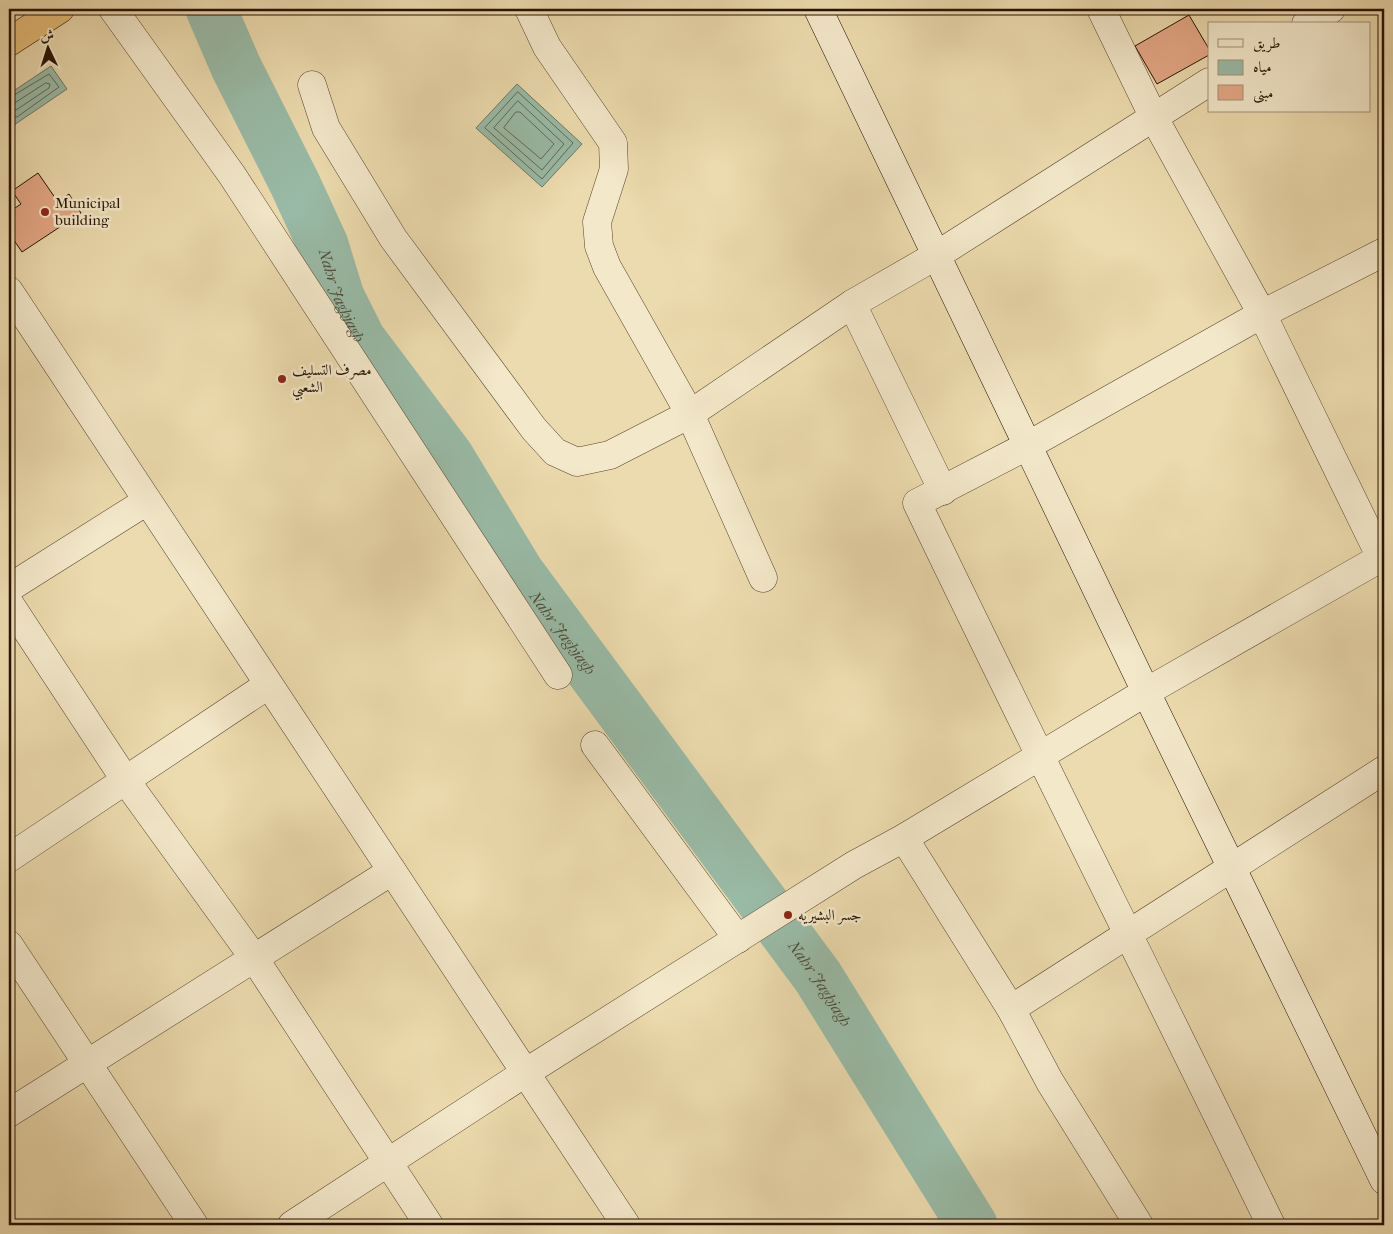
<svg xmlns="http://www.w3.org/2000/svg" width="1393" height="1234" font-family="'IM FELL French Canon',Amiri,serif">
<style>
.water{fill:#99bba7;stroke:#6b7765}
.lines{fill:none;stroke-linecap:round;stroke-linejoin:round}
.shore{stroke:#606655;stroke-width:1}
.river{stroke:#99bba7;stroke-width:51}
.building{fill:#e5a886;stroke:#261203}
.street-casing{stroke:#58442e;stroke-width:29}
.secondary-casing{stroke:#261203;stroke-width:29}
.highway-casing{stroke:#261203;stroke-width:29}
.street{stroke:#f3e8ca;stroke-width:28}
.secondary{stroke:#f3e8ca;stroke-width:28}
.highway{stroke:#e6be77;stroke-width:28}
.poi-dot{fill:#8f2418;stroke:#f3e8ca;stroke-width:2}
.labels{text-anchor:middle;stroke-width:5;stroke-linejoin:round;paint-order:stroke}
.poi-label{font-size:15px;fill:#261203;stroke:#f3e8ca;text-anchor:start}
.water-label{font-size:16px;font-style:italic;fill:#4e4d3c;stroke:#f3e8ca}
</style>
<rect width="100%" height="100%" fill="#ecdbae"/>
<filter id="stains"><feTurbulence type="fractalNoise" baseFrequency=".004" numOctaves="4"/><feColorMatrix values="0 0 0 0 .2 0 0 0 0 .09 0 0 0 0 .02 0 0 0 .5 -.17"/></filter>
<radialGradient id="worn" r=".72"><stop offset=".6" stop-color="#630" stop-opacity="0"/><stop offset="1" stop-color="#630" stop-opacity=".3"/></radialGradient>
<g class="water">
<polygon points="51,66 67,89 14,125 9,117 9,94"/>
<polygon points="517,84 582,144 542,187 476,128"/>
</g>
<g class="lines">
<g class="shore">
<polygon points="46,83 50,84 49,88 16,110 11,108 12,105"/>
<polygon points="518,92 573,143 542,179 485,128"/>
<polyline points="9,98 49,74 59,87 17,117 9,115"/>
<polygon points="518,101 564,144 542,170 494,128"/>
<polygon points="516,112 520,112 554,144 541,159 504,128"/>
</g>
<path class="river" id="s1" d="M211 9 236 67 295 184 323 245 339 297 360 339 448 456 519 573 818 977 972 1225"/>
</g>
<g class="building">
<polygon points="1189,15 1209,49 1209,55 1157,84 1135,46"/>
<polygon points="38,173 58,202 69,194 81,213 22,252 9,233 9,212 21,204 12,191"/>
</g>
<g class="lines">
<g class="street-casing">
<g id="street">
<polyline points="113,9 232,175 558,675"/>
<polyline points="529,9 547,47 613,143 614,169 597,222 599,246 607,267 690,414 763,578"/>
<polyline points="1101,9 1153,116 1262,314 1384,564"/>
<polyline points="1306,24 1331,9"/>
<polyline points="312,85 326,128 393,238 534,429 555,452 577,462 610,455 690,414 852,304 937,255 1209,82"/>
<polyline points="9,291 626,1225"/>
<polyline points="852,304 943,491"/>
<polyline points="9,588 147,501"/>
<polyline points="9,603 126,781 254,958 429,1225"/>
<polyline points="595,745 738,939"/>
<polyline points="904,838 1011,1009 1050,1082 1139,1225"/>
<polyline points="9,858 268,685"/>
<polyline points="9,945 194,1225"/>
<polyline points="1011,1009 1384,770"/>
<polyline points="9,1113 392,871"/>
<polyline points="292,1225 525,1073 854,865 904,838 1146,692 1384,556"/>
<path d="M1271 1225C1154 984 1033 745 917 503L1027 446 1262 314 1384 252"/>
</g>
</g>
<g class="secondary-casing">
<polyline id="secondary" points="818,9 1146,692 1384,1180"/>
</g>
<g class="highway-casing">
<polyline id="highway" points="9,42 60,9"/>
</g>
<use href="#street" class="street"/>
<use href="#secondary" class="secondary"/>
<use href="#highway" class="highway"/>
</g>
<g class="poi-dot">
<circle cx="45" cy="212" r="5"/>
<circle cx="282" cy="379" r="5"/>
<circle cx="788" cy="915" r="5"/>
</g>
<g class="labels">
<g class="poi-label">
<text x="55" y="208">Municipal<tspan x="55" dy="17">building</tspan></text>
<text x="292" y="375">مصرف التسليف<tspan x="292" dy="17">الشعبي</tspan></text>
<text x="798" y="920">جسر البشيريه</text>
</g>
<g class="water-label">
<text dy="6" stroke="none"><textPath href="#s1" startOffset="315">Nahr Jaghjagh</textPath></text>
<text dy="6" stroke="none"><textPath href="#s1" startOffset="720">Nahr Jaghjagh</textPath></text>
<text dy="6" stroke="none"><textPath href="#s1" startOffset="1155">Nahr Jaghjagh</textPath></text>
</g>
</g>
<rect width="1393" height="1234" fill="none" stroke="#ecdbae" stroke-width="30"/>
<rect x="10" y="10" width="1373" height="1214" fill="none" stroke="#261203" stroke-width="2.5"/>
<rect x="15" y="15" width="1363" height="1204" fill="none" stroke="#261203"/>
<rect x="1208" y="22" width="162" height="90" fill="#f3e8ca" stroke="#a1927a"/>
<rect x="1218" y="39" width="25" height="8" fill="#f3e8ca" stroke="#a1927a"/>
<text x="1253" y="48" font-size="15" fill="#261203">طريق</text>
<rect x="1218" y="60" width="25" height="15" fill="#99bba7" stroke="#a1927a"/>
<text x="1253" y="72" font-size="15" fill="#261203">مياه</text>
<rect x="1218" y="85" width="25" height="15" fill="#e5a886" stroke="#a1927a"/>
<text x="1253" y="98" font-size="15" fill="#261203">مبنى</text>
<g transform="translate(48 48) rotate(356)" stroke="#f3e8ca" stroke-width="4" paint-order="stroke">
<path d="M0-4L9 19L0 12L-9 19Z" fill="#261203"/>
<text y="-8" font-size="14" font-weight="bold" text-anchor="middle" fill="#261203">ش</text>
</g>
<rect width="100%" height="100%" filter="url(#stains)"/>
<rect width="100%" height="100%" fill="url(#worn)"/>
</svg>
